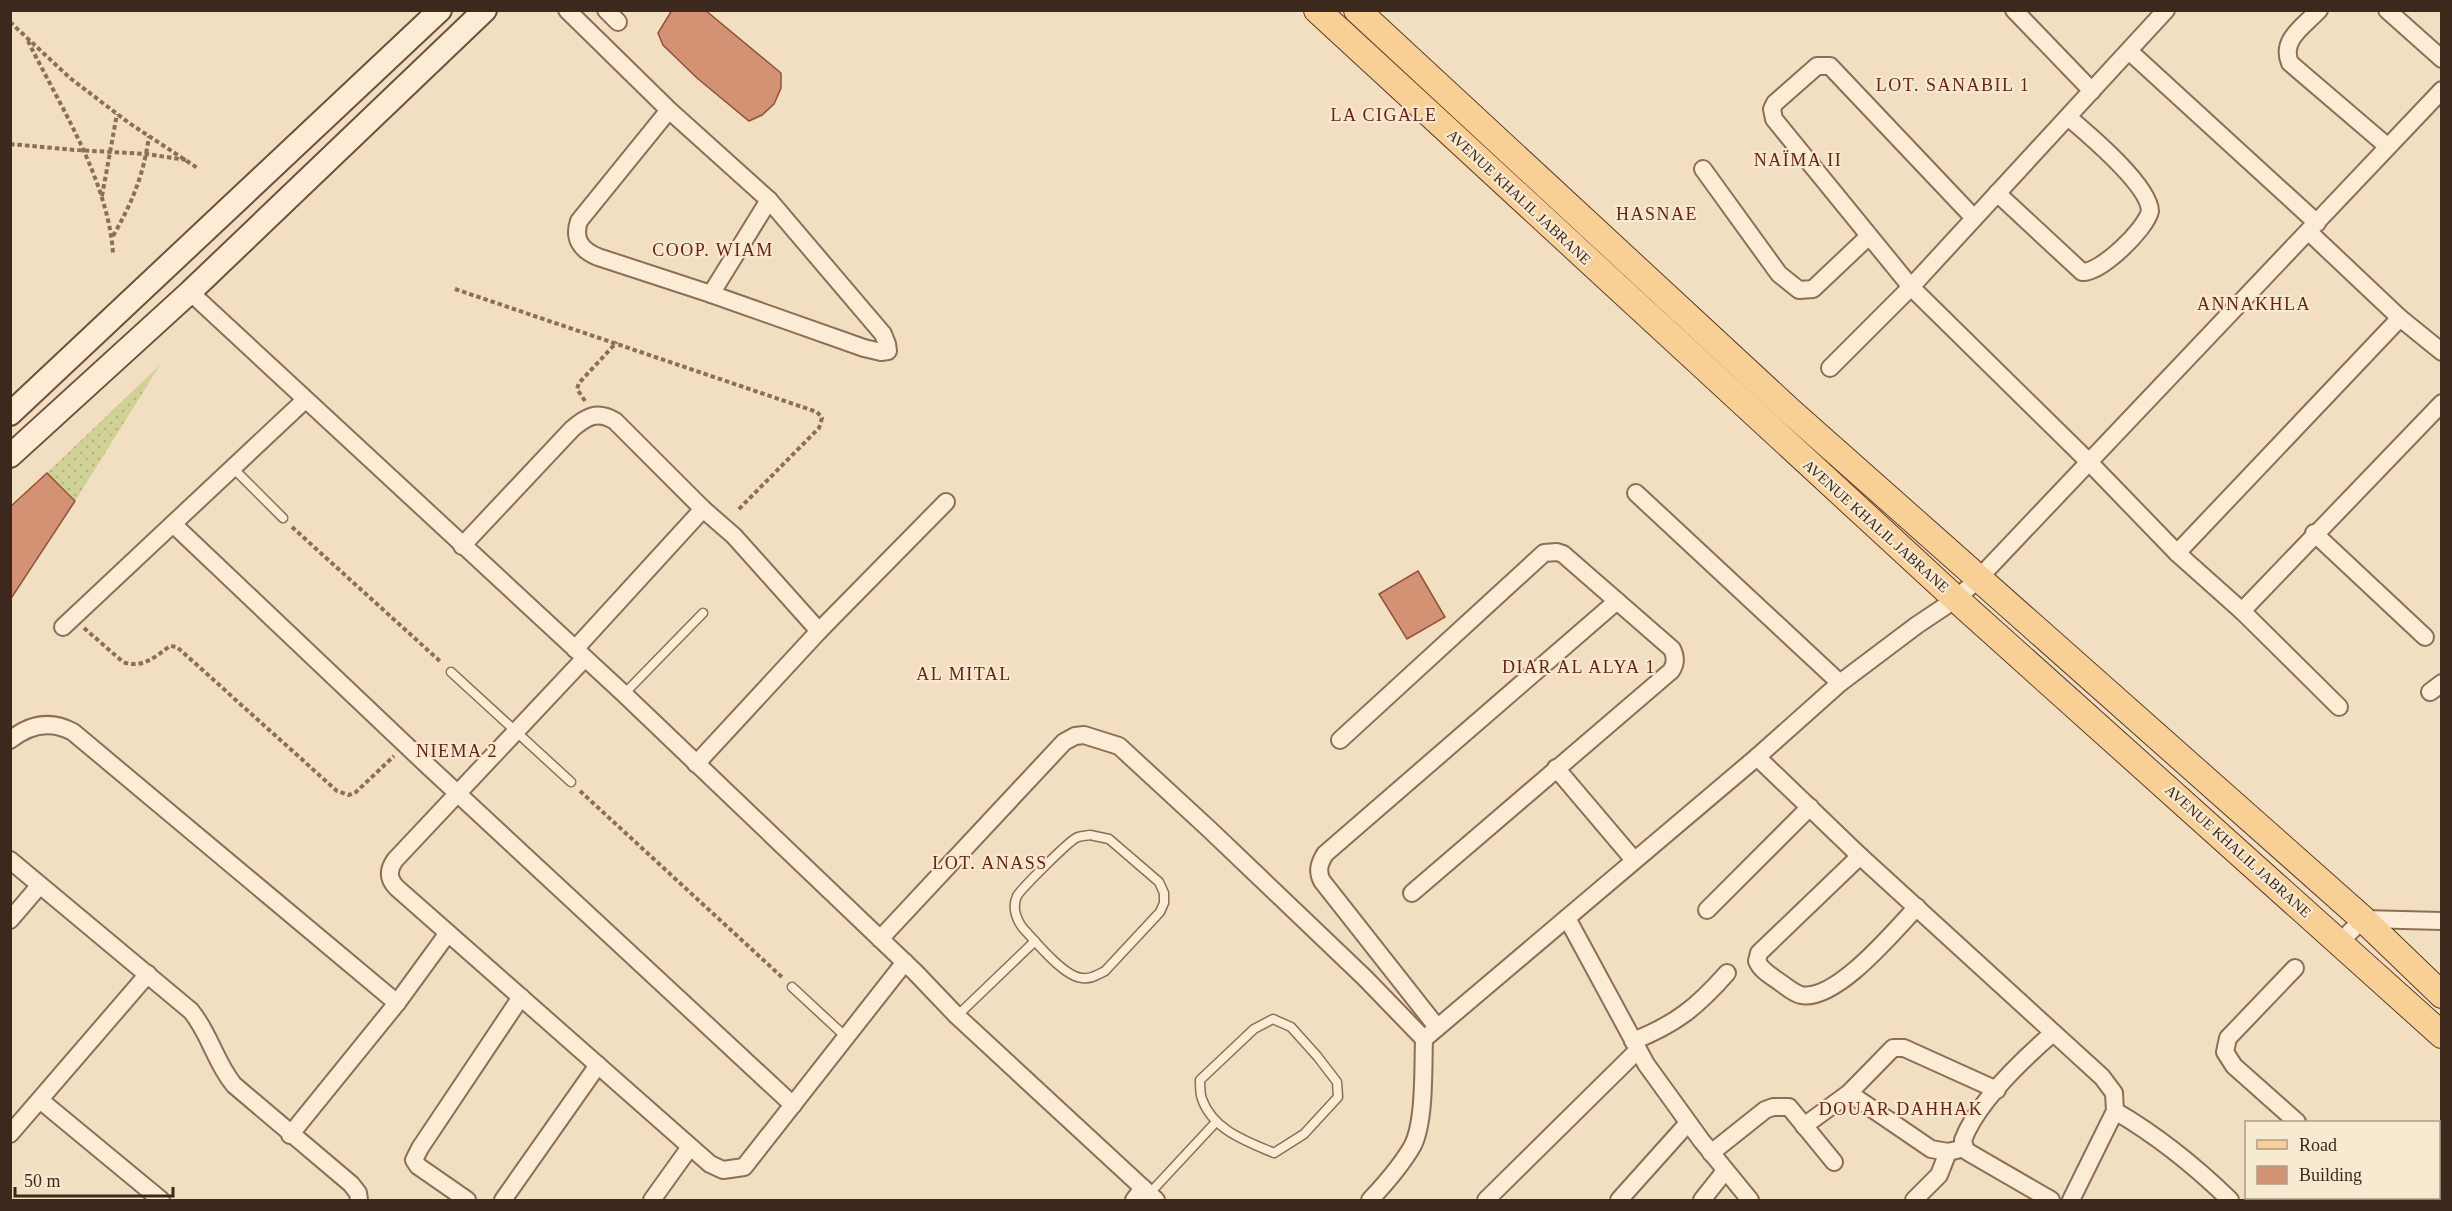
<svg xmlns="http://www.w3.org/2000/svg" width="2452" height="1211" font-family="'Times New Roman',serif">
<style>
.garden{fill:url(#garden-dots)}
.building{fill:#d39273;stroke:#8f533a;stroke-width:1.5}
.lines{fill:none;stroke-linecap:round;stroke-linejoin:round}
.lane-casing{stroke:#8d6e57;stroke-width:11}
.street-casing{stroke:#8d6e57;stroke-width:20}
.secondary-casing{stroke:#6f4f3a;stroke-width:26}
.primary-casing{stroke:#5a3d2b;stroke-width:28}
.path{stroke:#8d6e57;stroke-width:4;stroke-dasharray:4.5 3;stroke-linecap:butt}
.lane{stroke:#fcecd5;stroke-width:8}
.street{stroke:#fcecd5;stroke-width:16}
.secondary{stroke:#fcecd5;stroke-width:22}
.primary{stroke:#f8d095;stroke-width:26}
.labels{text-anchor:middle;stroke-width:4.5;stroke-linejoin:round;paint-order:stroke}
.street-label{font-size:15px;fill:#3c281c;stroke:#f8e9d1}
.quarter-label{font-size:18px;letter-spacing:1.5px;fill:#6c2118;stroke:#f8e9d1}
</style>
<defs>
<pattern id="garden-dots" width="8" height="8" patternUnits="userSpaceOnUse" patternTransform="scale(1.5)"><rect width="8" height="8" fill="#d0d194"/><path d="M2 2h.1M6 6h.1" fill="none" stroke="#b4b37f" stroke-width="1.8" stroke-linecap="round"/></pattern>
</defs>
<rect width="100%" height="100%" fill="#f2dec1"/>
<polygon class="garden" points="160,365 75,501 47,473"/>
<g class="building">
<polygon points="672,10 705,10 781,73 781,88 774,104 762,115 749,121 697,78 663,45 658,33"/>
<polygon points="47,473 75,501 10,600 10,507"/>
<polygon points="1418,571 1445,617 1407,639 1379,594"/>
</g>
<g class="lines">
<g class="lane-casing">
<g id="lane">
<polyline points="232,467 283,518"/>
<polyline points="451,672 571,782"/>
<polyline points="624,694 703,613"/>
<path d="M1090 835 1109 839 1159 882 1164 893V903L1160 912 1105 971C1097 975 1091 979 1082 978 1064 977 1035 941 1022 927 1016 918 1012 907 1017 896 1021 889 1068 842 1076 838 1079 836 1086 836 1090 835Z"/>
<polyline points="792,987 846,1037"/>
<polyline points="957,1016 1035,941"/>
<path d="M1273 1019 1291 1027 1317 1056 1337 1082 1338 1097 1304 1134 1274 1153C1246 1141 1213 1130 1202 1099 1200 1094 1200 1086 1200 1080L1254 1029Z"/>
<polyline points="1149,1194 1216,1122"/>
</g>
</g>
<g class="street-casing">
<g id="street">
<path d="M567 10 669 110 769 200 883 334 887 344 888 351 881 352 864 348 711 294 598 257C581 250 573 239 579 221L669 110"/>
<polyline points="606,10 618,22"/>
<polyline points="2014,10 2092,91"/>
<path d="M2319 10C2304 26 2280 40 2290 63L2387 146"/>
<polyline points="2387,10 2442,59"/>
<polyline points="2129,51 2317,223"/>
<polyline points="1703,169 1779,274 1799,290 1813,289 1869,236"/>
<path d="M1997 193 2082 272C2101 273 2146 229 2150 211 2149 185 2088 134 2068 117"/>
<polyline points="1974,218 1830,66 1817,66 1775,103 1772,109 1774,119 1911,287 2089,462 2177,553 2242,611 2339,707"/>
<polyline points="2309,232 2400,318 2442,352"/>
<polyline points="190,292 624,694 915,972 957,1016 1156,1200"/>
<polyline points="711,294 769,200"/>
<polyline points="1830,368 1911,287 2166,10"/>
<polyline points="1636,493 1840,683"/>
<polyline points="173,524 428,766 793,1105"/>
<polyline points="2314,533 2425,637"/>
<path d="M462 546 572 429C586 417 597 410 615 421L703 509 734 536 819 631"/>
<polyline points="2177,553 2400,318"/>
<polyline points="2242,611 2442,403"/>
<polyline points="63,627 305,400"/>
<polyline points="575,649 703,509"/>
<path d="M584 659 395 860C388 870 388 879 397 888L710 1164 723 1170 744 1167 905 962"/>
<polyline points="2430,692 2442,683"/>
<path d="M10 740C30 724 51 720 73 732L397 1003"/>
<path d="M1340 740 1544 553 1557 552 1563 554 1672 649C1676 657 1676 664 1671 671L1412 893"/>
<polyline points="1757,757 1860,856 2102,1077 2114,1093 2115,1111 2071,1200"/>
<polyline points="696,764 819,631 946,502"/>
<polyline points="1556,768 1634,860"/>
<path d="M1860 856 1759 953 1757 961C1761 971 1773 977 1781 983 1787 987 1793 993 1801 995 1836 1002 1894 931 1917 907"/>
<path d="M10 860 191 1011C210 1034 215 1062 234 1085L351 1184 358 1193 359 1200"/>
<polyline points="1707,910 1810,807"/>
<polyline points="1567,918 1646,1064 1701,1140 1750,1200"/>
<polyline points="10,920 40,885"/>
<path d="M880 939 1064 742 1075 736 1084 735 1119 746 1209 829 1365 978 1424 1039C1423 1066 1425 1121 1413 1145 1402 1165 1386 1183 1370 1200"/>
<polyline points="2340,942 2363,919 2442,921"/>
<polyline points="2295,968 2228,1038 2225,1052 2234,1066 2297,1122"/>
<path d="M1437 1027 1322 881C1317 871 1319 864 1325 854L1617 601"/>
<polyline points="1424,1039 1757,757 1840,683 1917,625 1956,599 1978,579 2442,90"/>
<path d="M1633 1041C1676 1024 1697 1007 1727 973"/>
<polyline points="1849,1093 1931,1149 1948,1152 1965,1148"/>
<polyline points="40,1100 161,1200"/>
<path d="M2115 1111C2158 1136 2195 1166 2230 1200"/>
<polyline points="1804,1126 1849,1093 1893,1048 1904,1048 1997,1090"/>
<polyline points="10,1134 148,974"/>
<polyline points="290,1135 397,1003 448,933"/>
<polyline points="1711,1153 1765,1110 1773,1107 1789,1107 1834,1162"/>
<polyline points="2381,1198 2384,1200"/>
<polyline points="467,1200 418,1166 414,1160 420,1148 521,997"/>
<polyline points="503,1200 598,1065"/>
<polyline points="652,1200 690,1147"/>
<polyline points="1134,1200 1143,1188"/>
<polyline points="1486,1200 1638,1050"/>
<polyline points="1619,1200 1688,1123"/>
<polyline points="1702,1200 1725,1171"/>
<polyline points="1914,1200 1939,1175 1948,1152"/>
<path d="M2051 1200 1968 1152 1965 1148 1963 1140C1977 1103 2023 1059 2053 1033"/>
</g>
</g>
<g class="secondary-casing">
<g id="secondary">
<polyline points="10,414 440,10"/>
<polyline points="10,456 190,292 485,10"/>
</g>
</g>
<g class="primary-casing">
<g id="primary">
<polyline points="1317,10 1956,599 2442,1035"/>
<polyline points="1357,10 1789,410 2363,919 2442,995"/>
</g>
</g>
<g class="path">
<polyline points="10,22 70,78 129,123 199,169"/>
<path d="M28 41C60 106 108 180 113 253"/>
<polyline points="10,144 75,150 147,154 186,160"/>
<polyline points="102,196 117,114"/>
<path d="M113 236C132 203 144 174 149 136"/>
<polyline points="455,289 817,412 822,418 819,428 737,511"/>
<polyline points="585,401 577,389 579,383 617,342"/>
<polyline points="292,527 442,663"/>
<path d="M84 628 123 662C142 669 155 657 170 646L177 647 337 791 349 795 356 792 394 756"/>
<polyline points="580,791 784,979"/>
</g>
<use href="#lane" class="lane"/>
<use href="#street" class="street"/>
<use href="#secondary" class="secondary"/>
<use href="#primary" class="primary"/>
</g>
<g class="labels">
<g class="street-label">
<text transform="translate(1519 197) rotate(43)" y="5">AVENUE KHALIL JABRANE</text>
<text transform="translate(1876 526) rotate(42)" y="5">AVENUE KHALIL JABRANE</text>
<text transform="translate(2238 851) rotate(42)" y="5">AVENUE KHALIL JABRANE</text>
</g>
<g class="quarter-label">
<text x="1953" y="91">LOT. SANABIL 1</text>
<text x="1384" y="121">LA CIGALE</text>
<text x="1798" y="166">NAÏMA II</text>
<text x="1657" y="220">HASNAE</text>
<text x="713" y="256">COOP. WIAM</text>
<text x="2254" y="310">ANNAKHLA</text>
<text x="1579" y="673">DIAR AL ALYA 1</text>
<text x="964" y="680">AL MITAL</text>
<text x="457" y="757">NIEMA 2</text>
<text x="990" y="869">LOT. ANASS</text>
<text x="1901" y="1115">DOUAR DAHHAK</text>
</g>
</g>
<rect width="2452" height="1211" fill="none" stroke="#3c281c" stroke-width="24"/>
<rect x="2245" y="1121" width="195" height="78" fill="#f8e9d1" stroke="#ad9c89" stroke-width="1.5"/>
<rect x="2257" y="1140" width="30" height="9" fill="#f8d095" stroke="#ad9c89" stroke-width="1.5"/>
<text x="2299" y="1151" font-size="18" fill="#3c281c">Road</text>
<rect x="2257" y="1166" width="30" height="18" fill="#d39273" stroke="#ad9c89" stroke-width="1.5"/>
<text x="2299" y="1181" font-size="18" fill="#3c281c">Building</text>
<path d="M15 1187v9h158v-9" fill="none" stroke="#3c281c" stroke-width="3"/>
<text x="24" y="1187" font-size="18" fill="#3c281c" stroke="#f8e9d1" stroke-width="4.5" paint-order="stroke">50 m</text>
</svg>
